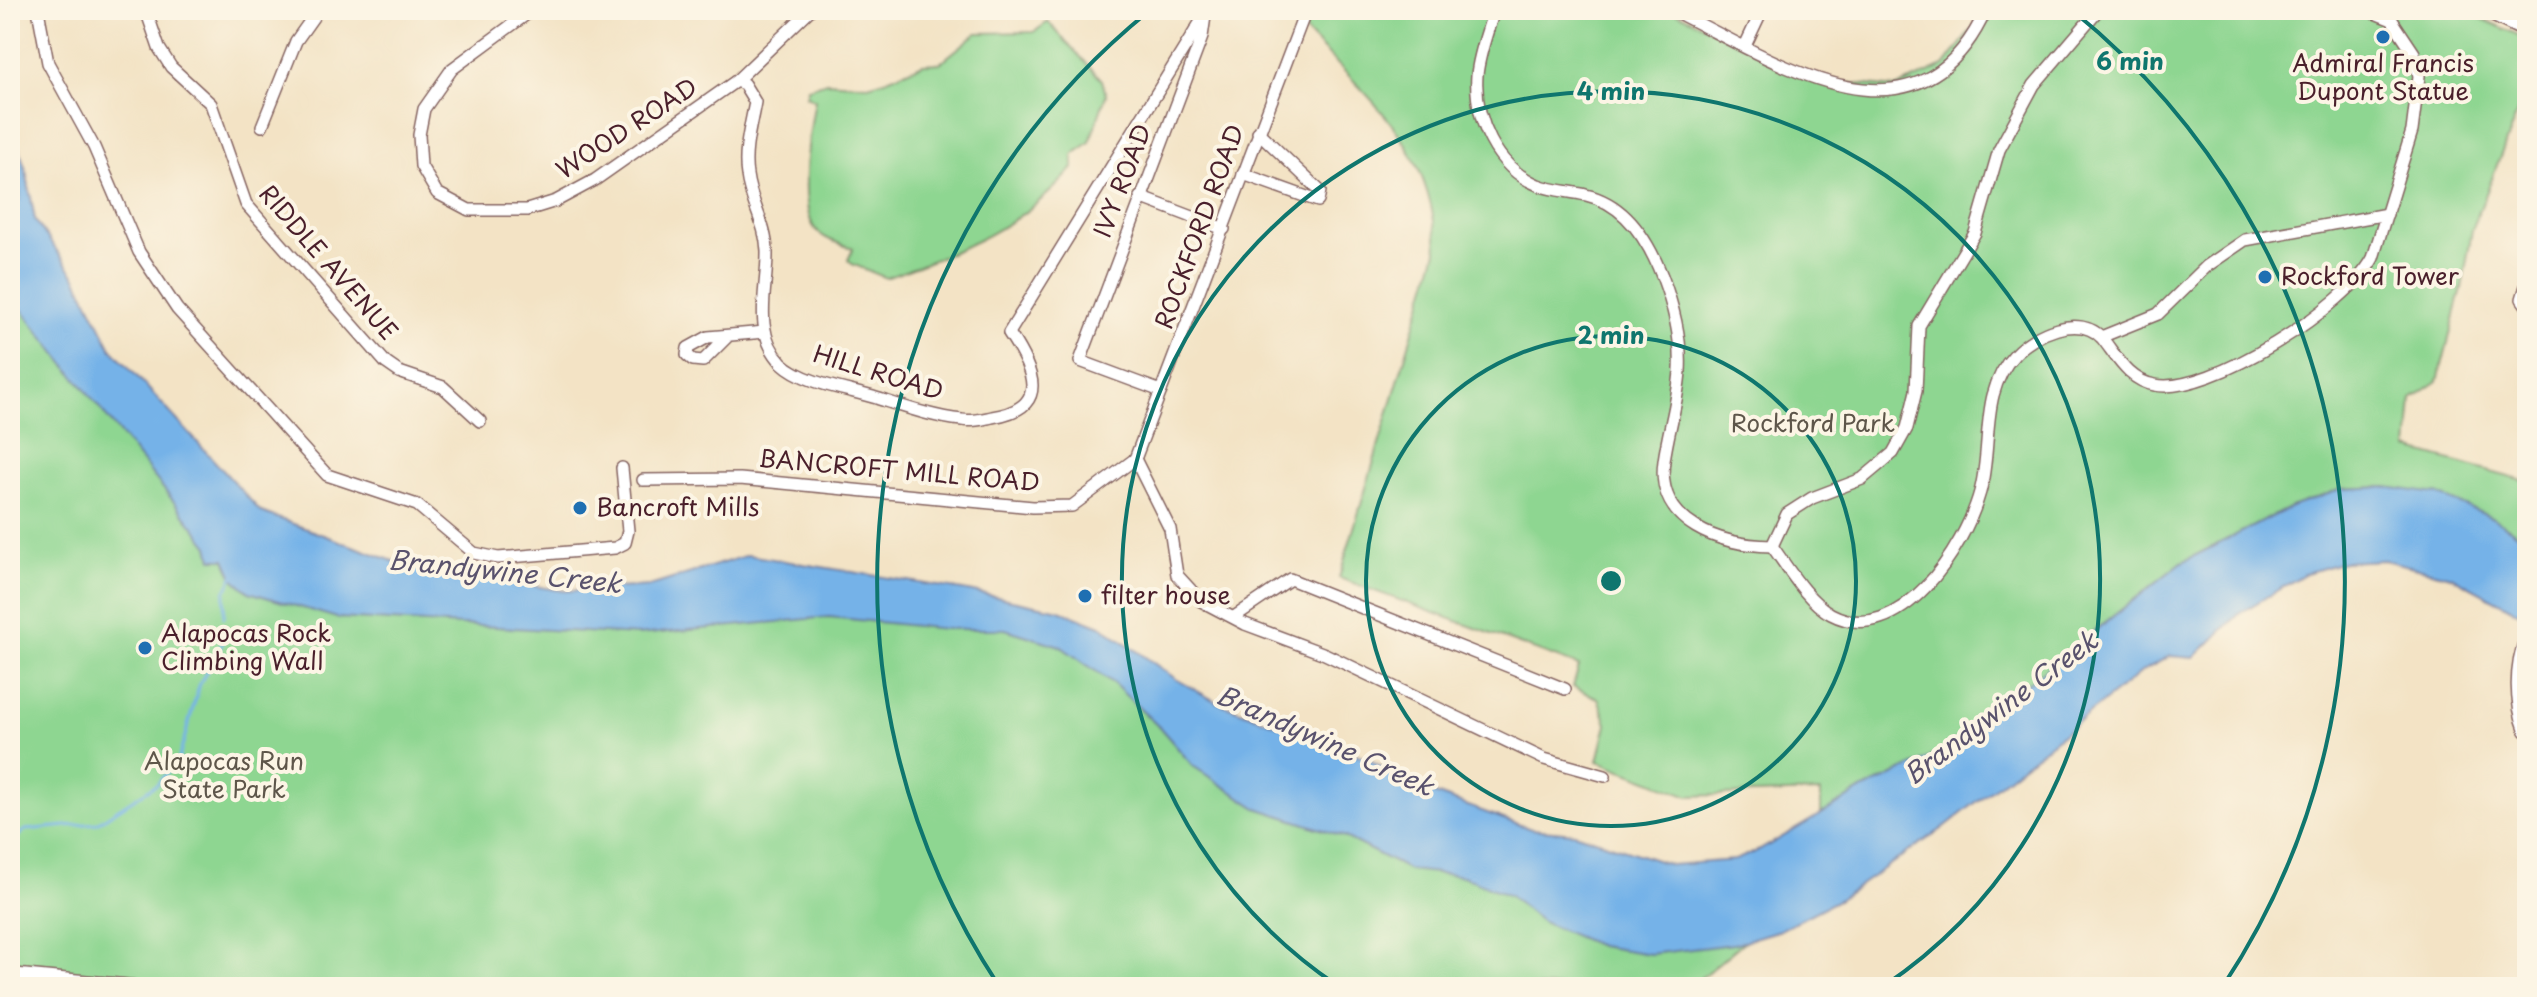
<svg xmlns="http://www.w3.org/2000/svg" width="2537" height="997" font-family="'Playpen Sans',sans-serif">
<style>
.green{fill:#8ed691;stroke:#6c7a5e;stroke-width:2}
.water{fill:#75b2e8;stroke:#60688a;stroke-width:2}
.lines{fill:none;stroke-linecap:round;stroke-linejoin:round}
.stream{stroke:#75b2e8;stroke-width:3}
.minor-casing{stroke:#856461;stroke-width:14}
.tertiary-casing{stroke:#856461;stroke-width:17}
.minor{stroke:#fff;stroke-width:11}
.tertiary{stroke:#fff;stroke-width:14}
.ring{fill:none;stroke:#0f766e;stroke-width:4}
.poi-dot{fill:#1f6fb2;stroke:#fcf5e5;stroke-width:3}
.labels{text-anchor:middle;stroke-width:8;stroke-linejoin:round;paint-order:stroke}
.poi-label{font-size:24px;fill:#4a1f2b;stroke:#fcf5e5;text-anchor:start}
.street-label{font-size:24px;fill:#4a1f2b;stroke:#fcf5e5}
.park-label{font-size:24px;fill:#5e564a;stroke:#fcf5e5}
.water-label{font-size:26px;font-style:italic;fill:#59526d;stroke:#fcf5e5}
.centre{fill:#0f766e;stroke:#fcf5e5;stroke-width:4}
.ring-label{font-size:24px;text-anchor:middle;font-weight:bold;fill:#0f766e;stroke:#fcf5e5;stroke-width:8;stroke-linejoin:round;paint-order:stroke}
</style>
<rect width="100%" height="100%" fill="#fcf5e5"/>
<filter id="ink" filterUnits="userSpaceOnUse"><feTurbulence type="fractalNoise" baseFrequency=".0125" numOctaves="2"/><feDisplacementMap in="SourceGraphic" scale="16" xChannelSelector="R" yChannelSelector="G"/><feConvolveMatrix kernelMatrix="1 2 1 2 8 2 1 2 1" color-interpolation-filters="sRGB"/></filter>
<filter id="wash" filterUnits="userSpaceOnUse"><feTurbulence type="fractalNoise" baseFrequency=".006" numOctaves="4" result="noise"/><feDisplacementMap in="SourceGraphic" scale="32" xChannelSelector="R" yChannelSelector="G"/><feGaussianBlur stdDeviation="1.8" result="paint"/><feColorMatrix in="noise" values="0 0 0 0 0 0 0 0 0 0 0 0 0 0 0 0 0 1.4 0 .05"/><feComposite in="paint" operator="in"/></filter>
<g filter="url(#wash)">
<rect width="100%" height="100%" fill="#f3e3c5"/>
<g class="green">
<path d="M1298 10H1672L1811 79 1895 88 1944 66 1986 10H2463L2527 39V87L2472 230 2462 288 2438 381 2412 399 2408 449 2527 482V540L2493 518 2386 487 2342 489 2291 507 2182 562 1938 754 1864 789 1821 815V792L1689 796 1598 761 1607 724 1598 698 1573 687 1579 666 1339 578 1437 251C1433 147 1373 102 1306 32L1304 17Z"/>
<path d="M1048 22 1102 80 1106 95 1090 142 1073 155 1074 167C1022 228 959 251 886 278L852 264 848 260 853 249C843 244 827 241 819 233 795 214 810 127 815 100L806 96 808 88 827 82 868 85 885 80 923 64 940 63 977 33 1034 32Z"/>
<polygon points="10,233 243,552 389,589 1044,615 1201,715 1737,924 1746,940 1690,987 10,987"/>
</g>
<path class="water" d="M10 122 26 170 35 220 77 279 111 348 261 512 404 565 565 591 650 586 748 555 963 590 1060 610 1103 627 1176 679 1219 703 1366 758 1419 788 1531 829 1574 833 1671 865 1735 860 1760 850 1864 789 1938 754 2182 562 2291 507 2342 489 2386 487 2437 494 2493 518 2527 540V617L2451 576 2384 560 2343 562 2306 573 2240 613 2194 658 2170 656 2144 670 1942 829 1838 900 1780 930 1734 944 1650 954 1599 946 1542 922 1510 896 1463 876 1409 870 1345 837 1257 808 1193 766 1162 730 1114 684 1060 646 1005 629H945L829 617 638 635 337 618 249 592 233 578 225 559H212L209 546 10 295V178L12 200 17 202 20 198C19 171 10 149 10 122Z"/>
<g class="lines">
<g class="stream">
<polyline points="224,617 225,592 234,575"/>
<polyline points="10,843 25,830 97,823 157,784 178,761 200,683 222,644 224,627"/>
</g>
</g>
</g>
<g filter="url(#ink)">
<g class="lines">
<g class="minor-casing">
<g id="minor">
<polyline points="38,10 48,63 94,147 139,252 177,309 327,475 417,505 474,553 498,558 615,548 625,543 628,531 622,468"/>
<polyline points="146,10 159,48 171,67 211,104 246,204 386,363 399,372 443,387 480,421"/>
<polyline points="532,10 452,69 424,109 419,135 421,166 437,193 469,210 527,210 556,201 595,180 736,81 810,10"/>
<path d="M1494 10C1488 31 1479 53 1477 75 1474 119 1496 168 1538 185 1554 191 1570 191 1586 195 1626 204 1648 240 1662 276 1673 305 1682 340 1680 371 1678 402 1668 431 1664 461 1655 525 1722 545 1772 546"/>
<path d="M1672 10C1773 59 1917 162 1986 10"/>
<polyline points="1745,46 1762,10"/>
<path d="M736 81 744 84 755 102C751 125 743 151 747 175 750 201 766 224 767 251 768 289 751 331 782 363 803 383 846 389 873 397 902 406 932 417 962 420 972 422 982 419 992 417 1052 408 1033 369 1009 333L1208 10"/>
<polyline points="262,126 296,41 318,10"/>
<polyline points="1243,174 1318,201 1320,191 1258,132"/>
<polyline points="1140,197 1224,229"/>
<polyline points="2527,283 2522,299 2527,306"/>
<polyline points="727,337 703,361 693,360 687,355 688,348 708,337 765,332"/>
<polyline points="2101,337 2158,314 2207,266 2245,240 2387,214"/>
<polyline points="1161,391 1080,361 1202,37 1205,16 1196,10"/>
<polyline points="1135,459 1170,529 1177,575 1201,601 1245,624 1325,654 1544,759 1605,776"/>
<polyline points="1135,459 1306,10"/>
<polyline points="643,480 740,479 1033,507 1072,506 1135,459"/>
<path d="M1772 546C1788 568 1807 601 1831 614 1899 650 1965 547 1980 492 1993 445 1979 392 2015 354 2034 334 2079 313 2102 338 2117 357 2129 381 2155 385 2209 396 2349 305 2373 258L2412 131 2419 76 2414 53 2392 20 2367 10"/>
<polyline points="1772,546 1787,514 1812,498 1862,479 1893,453 1907,428 1916,391 1919,326 1975,233 1999,150 2034,85 2098,10"/>
<polyline points="1234,617 1290,579 1565,689"/>
</g>
</g>
<g class="tertiary-casing">
<g id="tertiary">
<polyline points="2484,10 2527,31"/>
<path d="M2527 639C2516 667 2516 702 2527 730"/>
<polyline points="10,975 133,987"/>
</g>
</g>
<use href="#minor" class="minor"/>
<use href="#tertiary" class="tertiary"/>
</g>
</g>
<g class="ring">
<circle cx="1611" cy="581" r="245"/>
<path d="M1338 986A489 489 0 1 1 1884 986"/>
<path d="M999 986A734 734 0 0 1 1149 11M2073 11A734 734 0 0 1 2223 986"/>
</g>
<g class="poi-dot">
<circle cx="2383" cy="37" r="8"/>
<circle cx="2265" cy="277" r="8"/>
<circle cx="580" cy="508" r="8"/>
<circle cx="1085" cy="596" r="8"/>
<circle cx="145" cy="648" r="8"/>
</g>
<g class="labels">
<g class="poi-label">
<text x="2383" y="72" text-anchor="middle">Admiral Francis<tspan x="2383" dy="28">Dupont Statue</tspan></text>
<text x="2281" y="285">Rockford Tower</text>
<text x="596" y="516">Bancroft Mills</text>
<text x="1101" y="604">filter house</text>
<text x="161" y="642">Alapocas Rock<tspan x="161" dy="28">Climbing Wall</tspan></text>
</g>
<g class="street-label">
<text transform="translate(627 129) rotate(-33)" y="8">WOOD ROAD</text>
<text transform="translate(1123 181) rotate(-69)" y="8">IVY ROAD</text>
<text transform="translate(1200 227) rotate(-70)" y="8">ROCKFORD ROAD</text>
<text transform="translate(328 263) rotate(49)" y="8">RIDDLE AVENUE</text>
<text transform="translate(878 373) rotate(17)" y="8">HILL ROAD</text>
<text transform="translate(899 471) rotate(5)" y="8">BANCROFT MILL ROAD</text>
</g>
<g class="park-label">
<text x="1813" y="432">Rockford Park</text>
<text x="224" y="770">Alapocas Run<tspan x="224" dy="28">State Park</tspan></text>
</g>
<g class="water-label">
<text transform="translate(505 572) rotate(6)" y="9">Brandywine Creek</text>
<text transform="translate(2001 708) rotate(-37)" y="9">Brandywine Creek</text>
<text transform="translate(1325 741) rotate(24)" y="9">Brandywine Creek</text>
</g>
</g>
<circle cx="1611" cy="581" r="12" class="centre"/>
<g class="ring-label">
<text x="2130" y="70">6 min</text>
<text x="1611" y="100">4 min</text>
<text x="1611" y="344">2 min</text>
</g>
<rect width="2537" height="997" fill="none" stroke="#fcf5e5" stroke-width="40"/>
</svg>
